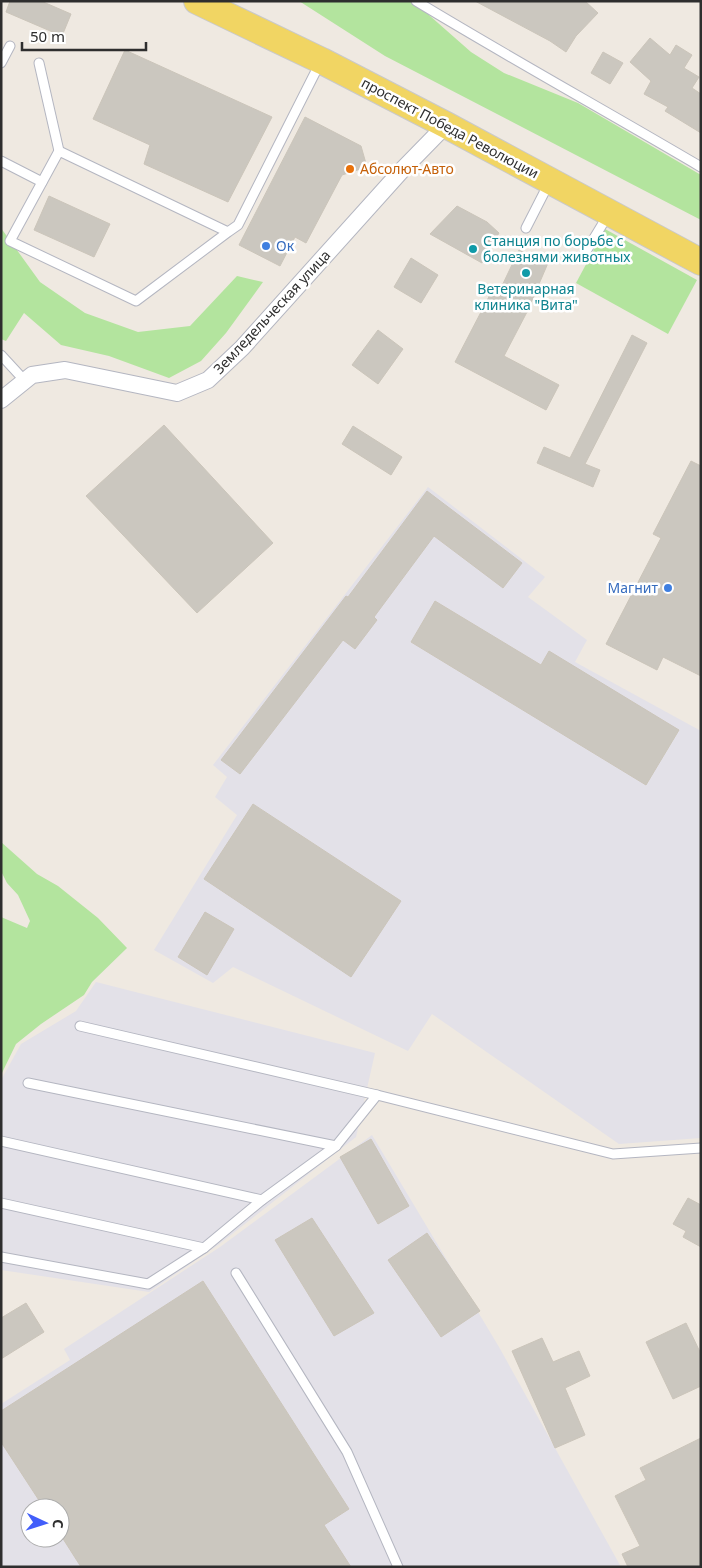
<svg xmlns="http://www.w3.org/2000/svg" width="702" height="1568" font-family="'Noto Sans',sans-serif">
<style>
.industrial{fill:#e3e1e8;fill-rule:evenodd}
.green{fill:#b3e49e}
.building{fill:#cbc7bf;stroke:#cbc5ba}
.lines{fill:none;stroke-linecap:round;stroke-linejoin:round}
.lane-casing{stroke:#b4b6c1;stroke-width:11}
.street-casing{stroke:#b4b6c1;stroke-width:18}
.primary-casing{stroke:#c9c9c9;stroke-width:28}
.lane{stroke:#fff;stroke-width:9}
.street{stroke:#fff;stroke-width:16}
.primary{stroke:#f1d563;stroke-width:26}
.food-dot{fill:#e8710a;stroke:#fff;stroke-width:2}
.shop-dot{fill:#3f7fe0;stroke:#fff;stroke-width:2}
.culture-dot{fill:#0f9aa8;stroke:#fff;stroke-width:2}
.labels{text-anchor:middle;stroke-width:5;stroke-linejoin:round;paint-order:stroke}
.street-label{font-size:14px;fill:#2e2e2e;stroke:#fff}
.food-label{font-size:14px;fill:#c56008;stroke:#fff;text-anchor:start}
.culture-label{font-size:14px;fill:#0d838f;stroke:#fff;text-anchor:start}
.shop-label{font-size:14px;fill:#366cbe;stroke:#fff;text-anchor:start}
</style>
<rect width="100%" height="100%" fill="#efe9e1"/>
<g class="industrial">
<polygon points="428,487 545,577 528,597 587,640 575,662 701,731 701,1138 619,1144 432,1014 408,1051 233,967 213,983 154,950 237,815 215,797 227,777 213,765"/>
<polygon points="96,982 375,1053 356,1137 218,1245 149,1292 1,1270 1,1080 21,1044 76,1011"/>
<path d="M372 1135 499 1347 621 1567H1V1404L70 1360 64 1349 220 1247ZM30 1508H60V1538H30Z"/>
</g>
<g class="green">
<polygon points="299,1 413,1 471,52 504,73 578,103 701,175 701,220 385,56"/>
<polygon points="1,228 40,282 85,313 138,332 190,326 237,276 263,282 226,333 201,361 169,378 109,356 61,345 24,313 6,341 1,339"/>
<polygon points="605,229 697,280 668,334 576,283"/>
<polygon points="1,842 37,874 58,886 98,918 127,948 92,982 84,995 41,1024 16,1044 1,1075 1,917 27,928 30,921 18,895 7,883 1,871"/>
</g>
<g class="building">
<polygon points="10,1 41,1 71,14 62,36 6,12"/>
<polygon points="475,1 585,1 598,13 576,36 566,52 550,41"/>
<polygon points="650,38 670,55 676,45 692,55 684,68 699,77 692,88 701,94 701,133 665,111 668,107 644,94 651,81 630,62"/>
<polygon points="125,50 272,117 228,202 144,164 150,145 93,119"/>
<polygon points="603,52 623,63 610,84 591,73"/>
<polygon points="305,117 361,146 367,167 342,175 306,243 295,237 280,266 239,245"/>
<polygon points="49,196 110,224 94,257 34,230"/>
<polygon points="457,206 487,222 499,233 482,263 430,234"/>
<polygon points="519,250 548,263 527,312 504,356 559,385 546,410 455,362 494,287 500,290"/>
<polygon points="411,258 438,275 421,303 394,287"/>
<polygon points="378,330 403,349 378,384 352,365"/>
<polygon points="632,335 647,343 585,464 600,470 593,487 537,463 544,447 570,458"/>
<polygon points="164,425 273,543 197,613 86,496"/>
<polygon points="353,426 402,457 391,475 342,444"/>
<polygon points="691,461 701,466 701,676 663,657 657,670 606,644 661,538 653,534"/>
<polygon points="427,491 522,563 503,588 434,536 374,617 377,620 355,649 343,640 240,774 221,760 346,596 348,597"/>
<polygon points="435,601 541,665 549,651 679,730 646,785 411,642"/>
<polygon points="253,804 401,901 351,977 204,879"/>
<polygon points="205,912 234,929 207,975 178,957"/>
<polygon points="371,1139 409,1206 378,1224 340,1157"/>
<polygon points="688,1198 701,1205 701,1247 683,1237 686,1231 673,1224"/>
<polygon points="312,1218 374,1313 334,1336 275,1240"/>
<polygon points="427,1233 480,1311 441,1337 388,1260"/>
<polygon points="203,1281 349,1509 324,1525 351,1567 81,1567 60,1534 60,1508 44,1508 1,1442 1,1411"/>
<polygon points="26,1303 44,1332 1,1359 1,1318"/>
<polygon points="686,1323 701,1354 701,1386 673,1399 646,1342"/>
<polygon points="542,1338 553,1362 579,1351 590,1376 565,1388 585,1435 555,1448 512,1351"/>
<polygon points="701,1438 701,1567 628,1567 622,1554 640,1546 615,1496 646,1480 640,1468"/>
</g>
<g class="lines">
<g class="lane-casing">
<g id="lane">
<path d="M416 1C510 58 606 111 701 167"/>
<polyline points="1,63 10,46"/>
<polyline points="39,63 59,151"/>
<polyline points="1,161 42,182"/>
<polyline points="526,228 549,183"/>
<polyline points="228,232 59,151 10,241 136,301 228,232 238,225 320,63"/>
<polyline points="582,258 608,215"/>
<polyline points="1,355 25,381"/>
<polyline points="80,1026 377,1095"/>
<polyline points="28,1083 336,1146"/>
<polyline points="1,1141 262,1200"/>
<polyline points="1,1203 204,1248"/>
<polyline points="1,1257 148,1284 204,1248 262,1200 336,1146 377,1095 613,1154 701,1148"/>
<polyline points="236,1273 347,1452 398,1567"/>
</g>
</g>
<g class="street-casing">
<polyline id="street" points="1,400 32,375 65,370 177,393 208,380 242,348 403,169 446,125"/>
</g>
<g class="primary-casing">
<polyline id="primary" points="197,1 322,61 446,125 701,262"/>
</g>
<use href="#lane" class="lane"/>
<use href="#street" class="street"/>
<use href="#primary" class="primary"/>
</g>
<circle class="food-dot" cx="350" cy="169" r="5"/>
<g class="shop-dot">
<circle cx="266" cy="246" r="5"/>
<circle cx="668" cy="588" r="5"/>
</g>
<g class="culture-dot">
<circle cx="473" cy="249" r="5"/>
<circle cx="526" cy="273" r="5"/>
</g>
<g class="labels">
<g class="street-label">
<text transform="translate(450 128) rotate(28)" y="5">проспект Победа Революции</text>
<text transform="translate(272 312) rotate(-47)" y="5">Земледельческая улица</text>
</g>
<g class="food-label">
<text x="360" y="174">Абсолют-Авто</text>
</g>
<g class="culture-label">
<text x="483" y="246">Станция по борьбе с<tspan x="483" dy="16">болезнями животных</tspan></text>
<text x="526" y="294" text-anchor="middle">Ветеринарная<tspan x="526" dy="16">клиника "Вита"</tspan></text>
</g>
<g class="shop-label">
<text x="276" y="251">Ок</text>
<text x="658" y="593" text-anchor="end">Магнит</text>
</g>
</g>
<rect width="702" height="1568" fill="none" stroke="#2e2e2e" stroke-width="5"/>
<g transform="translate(45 1523) rotate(94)"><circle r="24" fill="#ffffff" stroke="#ababab"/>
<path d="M0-4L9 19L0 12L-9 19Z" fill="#425efa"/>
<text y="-8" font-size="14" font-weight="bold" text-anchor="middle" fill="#2e2e2e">С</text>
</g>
<path d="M22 42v8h124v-8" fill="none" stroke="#2e2e2e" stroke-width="2.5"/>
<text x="30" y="42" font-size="15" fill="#2e2e2e" stroke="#ffffff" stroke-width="4" paint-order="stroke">50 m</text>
</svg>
